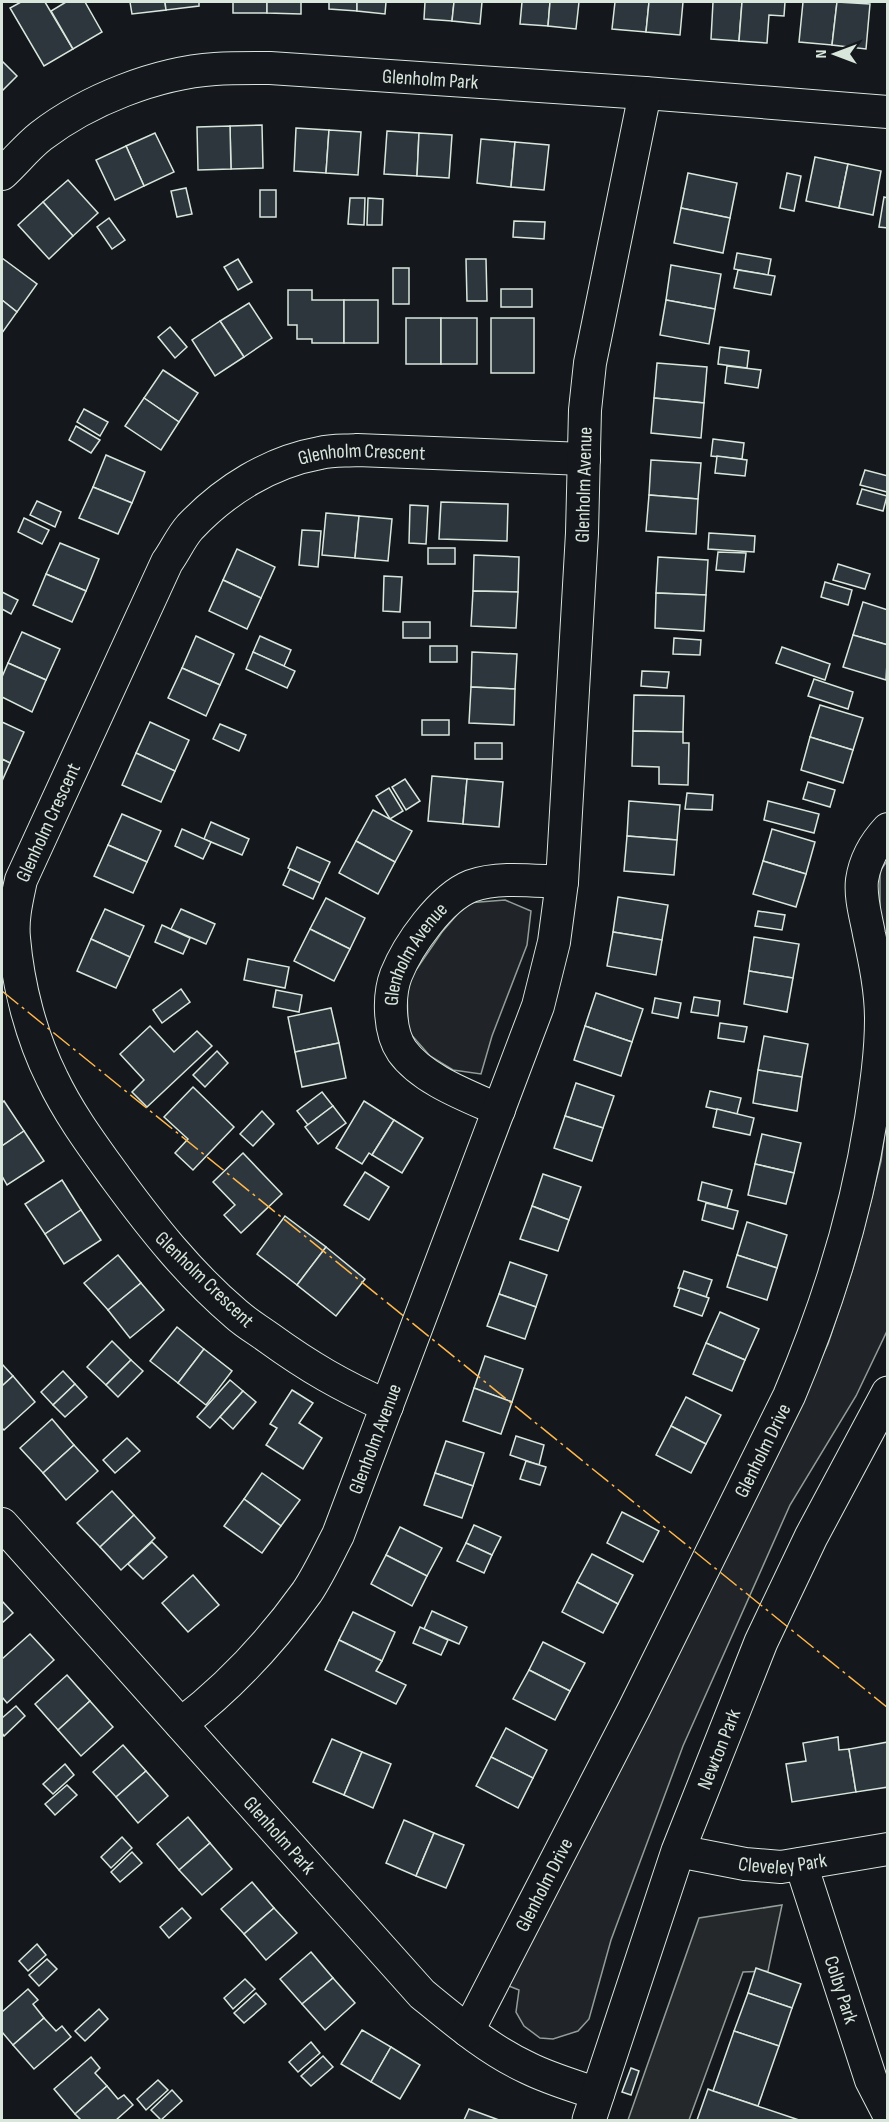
<svg xmlns="http://www.w3.org/2000/svg" width="889" height="2122" font-family="'Sofia Sans Condensed',sans-serif">
<style>
.green{fill:#202428;stroke:#939e99;stroke-width:1.5}
.parking{fill:#24282b;stroke:#939e99;stroke-width:1.5}
.building{fill:#2c363c;stroke:#d8e6dc;stroke-width:1.5}
.lines{fill:none;stroke-linecap:round;stroke-linejoin:round}
.minor-casing{stroke:#d8e6dc;stroke-width:34}
.tertiary-casing{stroke:#d8e6dc;stroke-width:35}
.minor{stroke:#14181c;stroke-width:32}
.tertiary{stroke:#14181c;stroke-width:33}
.power{stroke:#ffb74d;stroke-width:1.5;stroke-dasharray:21 4.5 3 4.5;stroke-linecap:butt}
.labels{text-anchor:middle;stroke-width:4.5;stroke-linejoin:round;paint-order:stroke}
.street-label{font-size:20px;fill:#d8e6dc;stroke:#14181c}
</style>
<rect width="100%" height="100%" fill="#14181c"/>
<g class="green">
<polygon points="887,861 887,970 880,916 880,871"/>
<polygon points="505,900 531,911 527,945 492,1036 481,1074 453,1070 430,1056 408,1031 407,983 442,932 467,903"/>
<polygon points="887,1117 887,1331 856,1396 790,1505 683,1746 611,1940 589,2019 578,2031 553,2039 540,2038 524,2026 516,2012 519,1990 509,1986 677,1648 762,1486 828,1344 856,1259 881,1161"/>
</g>
<polygon class="parking" points="782,1905 768,1971 743,1972 689,2120 628,2120 699,1918"/>
<g class="building">
<polygon points="21,2 45,2 73,49 44,66 10,8"/>
<polygon points="66,2 85,2 102,32 73,49 51,11"/>
<polygon points="130,2 165,2 166,10 132,14"/>
<polygon points="165,2 199,2 199,6 166,10"/>
<rect x="233" y="2" width="34" height="11"/>
<polygon points="267,2 301,2 301,14 267,13"/>
<polygon points="329,2 357,2 357,11 329,9"/>
<polygon points="357,2 386,2 385,14 357,11"/>
<polygon points="425,2 454,2 452,21 424,19"/>
<polygon points="454,2 482,2 480,24 452,21"/>
<polygon points="522,2 550,2 548,26 520,24"/>
<polygon points="550,2 579,2 576,29 548,26"/>
<polygon points="615,2 649,2 646,32 612,29"/>
<polygon points="649,2 683,2 680,35 646,32"/>
<polygon points="713,2 742,2 739,41 711,39"/>
<polygon points="742,2 785,2 784,16 769,15 767,43 739,41"/>
<polygon points="803,2 837,2 832,45 799,42"/>
<polygon points="837,2 870,4 866,49 832,45"/>
<polygon points="2,61 17,76 2,91"/>
<polygon points="262,125 263,168 231,169 230,126"/>
<polygon points="230,126 231,169 198,170 197,127"/>
<polygon points="296,128 329,130 326,173 294,171"/>
<polygon points="329,130 361,132 358,175 326,173"/>
<polygon points="387,131 419,133 417,176 384,174"/>
<polygon points="155,133 174,172 144,186 126,146"/>
<polygon points="419,133 452,135 449,178 417,176"/>
<polygon points="481,139 515,142 511,187 477,183"/>
<polygon points="515,142 549,145 544,190 511,187"/>
<polygon points="126,146 144,186 115,200 96,160"/>
<polygon points="815,157 848,164 839,208 806,201"/>
<polygon points="848,164 881,171 873,215 839,208"/>
<polygon points="688,173 737,183 730,218 681,208"/>
<polygon points="787,173 801,176 794,211 780,208"/>
<polygon points="68,180 98,213 73,236 43,202"/>
<polygon points="186,188 192,214 177,217 171,191"/>
<rect x="260" y="190" width="16" height="27"/>
<polygon points="884,197 888,198 888,228 879,227"/>
<polygon points="350,198 365,198 364,225 348,224"/>
<polygon points="368,198 383,199 382,225 367,225"/>
<polygon points="43,202 73,236 49,259 18,225"/>
<polygon points="681,208 730,218 723,253 674,243"/>
<polygon points="109,218 125,240 112,249 97,227"/>
<polygon points="514,221 545,222 544,239 513,237"/>
<polygon points="737,253 771,259 768,275 734,269"/>
<polygon points="2,258 37,284 17,312 2,300"/>
<polygon points="238,259 252,282 238,290 224,267"/>
<polygon points="466,259 486,259 487,301 467,301"/>
<polygon points="671,265 721,274 715,309 666,300"/>
<rect x="393" y="268" width="16" height="36"/>
<polygon points="738,270 775,276 771,295 734,288"/>
<rect x="501" y="289" width="31" height="18"/>
<polygon points="288,290 312,290 312,300 344,300 344,343 312,343 312,339 297,339 297,325 288,325"/>
<polygon points="2,300 17,312 2,333"/>
<rect x="344" y="300" width="34" height="43"/>
<polygon points="666,300 715,309 709,344 660,335"/>
<polygon points="249,303 272,338 244,357 220,321"/>
<rect x="406" y="318" width="35" height="46"/>
<rect x="441" y="318" width="36" height="46"/>
<rect x="491" y="318" width="43" height="55"/>
<polygon points="220,321 244,357 215,376 192,340"/>
<polygon points="170,327 187,347 175,358 158,337"/>
<polygon points="720,347 749,351 747,368 718,364"/>
<polygon points="657,363 707,367 704,403 654,398"/>
<polygon points="727,366 761,370 758,388 725,383"/>
<polygon points="163,370 198,393 179,422 144,398"/>
<polygon points="144,398 179,422 161,450 125,426"/>
<polygon points="654,398 704,403 701,438 651,433"/>
<polygon points="84,409 108,422 100,436 77,422"/>
<polygon points="76,426 100,440 91,453 69,440"/>
<polygon points="713,439 744,443 742,459 711,456"/>
<polygon points="106,455 145,472 132,503 93,487"/>
<polygon points="717,456 747,460 745,476 715,473"/>
<polygon points="651,460 701,463 698,499 649,495"/>
<polygon points="865,470 888,476 887,492 860,485"/>
<polygon points="93,487 132,503 118,534 79,518"/>
<polygon points="862,489 887,496 883,511 857,504"/>
<polygon points="649,495 698,499 696,534 646,531"/>
<polygon points="37,501 61,512 55,527 30,515"/>
<polygon points="441,502 508,504 507,541 439,539"/>
<polygon points="410,505 428,506 426,544 409,543"/>
<polygon points="326,513 359,516 355,558 322,555"/>
<polygon points="359,516 392,519 388,561 355,558"/>
<polygon points="24,518 49,530 42,544 18,532"/>
<polygon points="302,530 321,531 318,567 299,565"/>
<polygon points="709,533 755,536 754,552 708,549"/>
<polygon points="60,543 99,559 86,591 46,574"/>
<rect x="428" y="548" width="27" height="16"/>
<polygon points="237,549 275,567 261,598 223,580"/>
<polygon points="718,552 746,553 744,572 716,570"/>
<polygon points="474,555 519,557 518,592 473,591"/>
<polygon points="658,557 708,560 706,595 656,593"/>
<polygon points="838,564 870,574 865,589 833,580"/>
<polygon points="46,574 86,591 72,622 33,605"/>
<polygon points="384,576 402,577 400,612 383,611"/>
<polygon points="223,580 261,598 247,629 209,611"/>
<polygon points="825,582 852,590 848,605 821,597"/>
<polygon points="473,591 518,592 516,628 471,626"/>
<polygon points="2,592 18,600 11,614 2,609"/>
<polygon points="656,593 706,595 704,631 655,628"/>
<polygon points="863,602 888,610 888,645 853,635"/>
<rect x="403" y="622" width="27" height="16"/>
<polygon points="22,632 60,649 46,680 8,663"/>
<polygon points="853,635 888,645 886,680 843,667"/>
<polygon points="196,636 234,654 220,685 182,668"/>
<polygon points="260,636 291,650 284,666 253,652"/>
<polygon points="674,638 701,640 700,655 673,654"/>
<rect x="430" y="646" width="27" height="16"/>
<polygon points="782,647 830,664 825,680 776,663"/>
<polygon points="253,652 295,671 287,688 246,669"/>
<polygon points="472,652 517,654 515,689 471,687"/>
<polygon points="8,663 46,680 32,712 2,697 2,677"/>
<polygon points="182,668 220,685 206,716 168,698"/>
<polygon points="642,671 669,672 667,688 641,686"/>
<polygon points="814,679 853,692 848,709 808,696"/>
<polygon points="471,687 515,689 514,725 469,723"/>
<polygon points="634,695 684,696 683,732 633,731"/>
<polygon points="820,705 863,718 853,750 810,737"/>
<rect x="422" y="720" width="27" height="15"/>
<polygon points="2,722 24,732 10,763 2,759"/>
<polygon points="150,722 189,740 175,771 136,753"/>
<polygon points="220,724 246,735 239,751 213,739"/>
<polygon points="633,731 683,732 683,743 689,743 688,785 659,784 659,767 632,766"/>
<polygon points="810,737 853,750 843,783 801,770"/>
<rect x="475" y="743" width="27" height="16"/>
<polygon points="136,753 175,771 161,802 122,785"/>
<polygon points="2,759 10,763 2,781"/>
<polygon points="432,776 467,779 463,824 428,821"/>
<polygon points="405,779 420,801 406,810 392,787"/>
<polygon points="467,779 503,782 499,827 463,824"/>
<polygon points="808,782 835,790 830,807 803,799"/>
<polygon points="389,788 403,811 390,819 376,796"/>
<polygon points="687,793 713,795 712,810 685,809"/>
<polygon points="629,801 680,805 677,840 627,836"/>
<polygon points="768,801 819,814 814,833 764,820"/>
<polygon points="373,810 412,831 395,862 356,841"/>
<polygon points="122,814 161,831 147,862 108,845"/>
<polygon points="211,822 249,839 242,855 204,839"/>
<polygon points="182,829 211,842 203,859 175,846"/>
<polygon points="772,829 815,842 806,874 763,861"/>
<polygon points="627,836 677,840 674,875 624,871"/>
<polygon points="356,841 395,862 378,894 339,873"/>
<polygon points="108,845 147,862 133,893 94,876"/>
<polygon points="297,847 330,862 320,883 288,868"/>
<polygon points="763,861 806,874 796,907 753,894"/>
<polygon points="290,869 320,883 313,899 283,885"/>
<polygon points="618,897 668,905 662,940 613,932"/>
<polygon points="326,898 365,918 350,949 310,929"/>
<polygon points="105,909 144,926 130,957 91,939"/>
<polygon points="181,909 215,924 206,944 171,929"/>
<polygon points="758,911 785,915 782,930 755,926"/>
<polygon points="162,925 190,938 183,954 155,942"/>
<polygon points="310,929 350,949 334,981 294,961"/>
<polygon points="613,932 662,940 656,975 607,966"/>
<polygon points="754,937 799,944 793,978 749,971"/>
<polygon points="91,939 130,957 116,988 77,971"/>
<polygon points="248,959 289,967 285,988 244,980"/>
<polygon points="749,971 793,978 787,1012 744,1004"/>
<polygon points="181,989 190,1002 162,1023 153,1010"/>
<polygon points="276,990 302,995 299,1012 273,1007"/>
<polygon points="596,993 643,1009 632,1042 585,1026"/>
<polygon points="694,997 720,1001 718,1016 691,1012"/>
<polygon points="655,998 681,1003 678,1018 652,1013"/>
<polygon points="331,1008 339,1043 295,1052 288,1017"/>
<polygon points="720,1023 747,1027 744,1042 718,1038"/>
<polygon points="150,1026 174,1052 197,1031 212,1046 147,1107 132,1092 144,1080 120,1054"/>
<polygon points="585,1026 632,1042 621,1076 574,1060"/>
<polygon points="764,1036 808,1044 802,1077 758,1070"/>
<polygon points="339,1043 346,1078 302,1087 295,1052"/>
<polygon points="217,1051 228,1063 205,1087 193,1075"/>
<polygon points="758,1070 802,1077 797,1111 753,1103"/>
<polygon points="576,1083 614,1096 603,1128 565,1116"/>
<polygon points="193,1087 234,1127 193,1170 175,1153 188,1139 164,1117"/>
<polygon points="710,1091 741,1098 737,1114 706,1107"/>
<polygon points="322,1092 333,1106 308,1125 297,1111"/>
<polygon points="4,1101 24,1131 2,1146 2,1103"/>
<polygon points="364,1101 394,1120 372,1155 369,1153 362,1164 336,1148"/>
<polygon points="333,1106 346,1123 318,1144 305,1127"/>
<polygon points="717,1109 754,1118 750,1135 713,1127"/>
<polygon points="262,1111 274,1124 253,1146 240,1134"/>
<polygon points="565,1116 603,1128 592,1161 554,1148"/>
<polygon points="394,1120 423,1138 402,1173 372,1155"/>
<polygon points="24,1131 44,1161 7,1185 2,1176 2,1146"/>
<polygon points="762,1134 801,1143 794,1173 755,1164"/>
<polygon points="243,1153 282,1194 241,1233 224,1215 235,1205 213,1182"/>
<polygon points="755,1164 794,1173 786,1204 748,1195"/>
<polygon points="365,1172 389,1187 369,1220 344,1205"/>
<polygon points="543,1174 581,1187 569,1220 532,1206"/>
<polygon points="62,1180 81,1210 45,1234 25,1204"/>
<polygon points="702,1182 732,1190 727,1208 698,1200"/>
<polygon points="706,1203 738,1211 733,1229 702,1220"/>
<polygon points="532,1206 569,1220 558,1251 520,1239"/>
<polygon points="81,1210 101,1240 64,1264 45,1234"/>
<polygon points="285,1216 326,1247 297,1285 257,1254"/>
<polygon points="747,1222 787,1235 777,1268 737,1255"/>
<polygon points="326,1247 365,1279 336,1316 297,1285"/>
<polygon points="118,1255 141,1283 108,1310 84,1283"/>
<polygon points="737,1255 777,1268 767,1300 727,1287"/>
<polygon points="510,1262 547,1275 536,1307 499,1294"/>
<polygon points="684,1271 712,1280 706,1297 678,1288"/>
<polygon points="141,1283 164,1310 130,1338 108,1310"/>
<polygon points="680,1288 709,1298 702,1316 674,1306"/>
<polygon points="499,1294 536,1307 525,1339 487,1326"/>
<polygon points="720,1312 759,1329 745,1360 706,1343"/>
<polygon points="177,1327 204,1349 178,1383 150,1361"/>
<polygon points="112,1341 131,1360 106,1385 87,1367"/>
<polygon points="706,1343 745,1360 732,1391 693,1374"/>
<polygon points="204,1349 232,1371 206,1405 178,1383"/>
<polygon points="485,1356 523,1369 512,1402 474,1388"/>
<polygon points="131,1360 143,1371 118,1397 106,1385"/>
<polygon points="2,1364 13,1376 2,1386"/>
<polygon points="63,1371 75,1384 53,1405 41,1392"/>
<polygon points="13,1376 35,1402 4,1430 2,1428 2,1386"/>
<polygon points="230,1380 243,1391 210,1428 197,1417"/>
<polygon points="75,1384 87,1397 65,1417 53,1405"/>
<polygon points="474,1388 512,1402 501,1434 463,1421"/>
<polygon points="292,1390 313,1403 299,1423 322,1438 303,1469 266,1445 277,1428 270,1424"/>
<polygon points="243,1391 256,1402 233,1429 220,1417"/>
<polygon points="686,1397 721,1415 706,1444 671,1426"/>
<polygon points="52,1419 74,1445 43,1473 20,1448"/>
<polygon points="671,1426 706,1444 691,1473 656,1455"/>
<polygon points="516,1436 544,1445 539,1465 510,1455"/>
<polygon points="127,1438 140,1451 115,1473 103,1460"/>
<polygon points="446,1441 484,1453 473,1486 435,1473"/>
<polygon points="74,1445 98,1471 66,1500 43,1473"/>
<polygon points="526,1461 546,1467 540,1485 520,1479"/>
<polygon points="262,1473 300,1500 281,1526 244,1499"/>
<polygon points="435,1473 473,1486 462,1518 424,1505"/>
<polygon points="112,1491 134,1515 100,1547 77,1523"/>
<polygon points="244,1499 281,1526 262,1553 224,1526"/>
<polygon points="622,1512 659,1531 643,1562 607,1543"/>
<polygon points="134,1515 155,1538 121,1570 100,1547"/>
<polygon points="474,1525 501,1537 492,1555 466,1543"/>
<polygon points="400,1527 442,1548 427,1576 386,1555"/>
<polygon points="152,1542 167,1557 143,1579 128,1564"/>
<polygon points="466,1543 492,1555 484,1573 457,1561"/>
<polygon points="592,1554 633,1575 618,1604 577,1582"/>
<polygon points="386,1555 427,1576 412,1606 371,1584"/>
<polygon points="193,1575 219,1605 188,1632 162,1603"/>
<polygon points="577,1582 618,1604 603,1633 562,1612"/>
<polygon points="2,1601 13,1613 2,1623"/>
<polygon points="432,1611 467,1627 459,1644 424,1629"/>
<polygon points="353,1612 395,1632 382,1661 339,1640"/>
<polygon points="420,1627 448,1640 441,1655 413,1643"/>
<polygon points="30,1634 54,1660 7,1703 2,1697 2,1659"/>
<polygon points="339,1640 382,1661 376,1671 406,1685 396,1704 325,1670"/>
<polygon points="543,1642 585,1663 570,1691 529,1670"/>
<polygon points="529,1670 570,1691 555,1720 513,1699"/>
<polygon points="67,1675 90,1701 58,1730 35,1704"/>
<polygon points="90,1701 113,1727 81,1756 58,1730"/>
<polygon points="16,1706 25,1716 4,1736 2,1733 2,1718"/>
<polygon points="506,1728 547,1750 533,1778 491,1757"/>
<polygon points="838,1737 839,1750 849,1749 856,1792 792,1802 786,1764 806,1761 803,1743"/>
<polygon points="332,1739 362,1752 344,1795 313,1782"/>
<polygon points="888,1742 888,1787 856,1792 849,1749"/>
<polygon points="123,1745 146,1771 116,1797 93,1772"/>
<polygon points="362,1752 391,1764 373,1808 344,1795"/>
<polygon points="491,1757 533,1778 518,1808 476,1786"/>
<polygon points="65,1764 74,1775 53,1794 43,1784"/>
<polygon points="146,1771 168,1796 138,1823 116,1797"/>
<polygon points="67,1785 77,1795 55,1815 45,1804"/>
<polygon points="188,1817 210,1843 179,1870 157,1844"/>
<polygon points="404,1820 434,1833 416,1876 386,1863"/>
<polygon points="434,1833 464,1845 446,1888 416,1876"/>
<polygon points="122,1837 132,1848 111,1868 101,1857"/>
<polygon points="210,1843 232,1869 202,1895 179,1870"/>
<polygon points="132,1852 142,1863 120,1882 111,1872"/>
<polygon points="252,1882 274,1908 244,1934 221,1909"/>
<polygon points="182,1908 191,1918 169,1938 160,1927"/>
<polygon points="274,1908 297,1933 266,1960 244,1934"/>
<polygon points="37,1944 46,1955 28,1971 19,1961"/>
<polygon points="311,1952 333,1978 302,2004 280,1979"/>
<polygon points="47,1959 57,1969 39,1986 29,1975"/>
<polygon points="756,1968 801,1984 792,2008 748,1993"/>
<polygon points="333,1978 355,2003 325,2030 302,2004"/>
<polygon points="245,1979 255,1989 233,2009 224,1998"/>
<polygon points="28,1989 38,2000 33,2004 44,2018 13,2045 2,2032 2,2012"/>
<polygon points="256,1993 266,2004 244,2023 234,2013"/>
<polygon points="748,1993 792,2008 779,2046 734,2031"/>
<polygon points="99,2009 108,2019 85,2041 75,2031"/>
<polygon points="44,2018 56,2031 62,2026 71,2037 34,2069 13,2045"/>
<polygon points="362,2030 391,2047 371,2082 341,2064"/>
<polygon points="734,2031 779,2046 758,2106 713,2091"/>
<polygon points="311,2042 320,2053 298,2072 289,2062"/>
<polygon points="391,2047 420,2065 400,2099 371,2082"/>
<polygon points="323,2056 333,2067 311,2086 301,2076"/>
<polygon points="91,2057 100,2068 95,2073 107,2086 75,2114 54,2089"/>
<polygon points="631,2068 639,2071 631,2095 622,2092"/>
<polygon points="158,2080 168,2090 146,2110 137,2099"/>
<polygon points="107,2086 118,2099 124,2095 133,2105 116,2120 81,2120 75,2114"/>
<polygon points="708,2089 713,2091 799,2120 697,2120"/>
<polygon points="172,2090 182,2101 161,2120 151,2110"/>
<polygon points="469,2109 499,2120 464,2120"/>
</g>
<g class="lines">
<g class="minor-casing">
<g id="minor">
<path id="s1" d="M2 174C15 162 27 147 41 136 88 100 156 73 215 69 233 68 252 68 270 68L645 93 888 112"/>
<path id="s2" d="M499 1110C468 1096 423 1080 402 1051 389 1032 388 996 396 975 408 945 441 898 471 886 499 876 534 881 562 882"/>
<path id="s3" d="M387 1406C342 1386 309 1367 269 1338 258 1330 246 1323 236 1314 189 1274 152 1227 116 1178 93 1146 69 1114 52 1078 31 1036 18 985 14 938 12 919 17 899 21 880L167 562C175 551 181 537 190 527 225 490 270 462 320 453 332 450 345 451 357 450L584 459"/>
<path id="s4" d="M2 1524 422 1994C455 2021 489 2050 528 2068 550 2079 575 2086 598 2094"/>
<path id="s5" d="M181 1724C229 1687 272 1641 307 1592 319 1574 328 1554 338 1535L538 1006 554 942 562 882 582 533 585 410 590 363 645 93"/>
<path id="s6" d="M678 1851 745 1864 781 1867 888 1849"/>
<path id="s7" d="M801 1864 871 2080 888 2113"/>
<path id="s8" d="M468 2031 634 1709 789 1396C827 1307 856 1214 871 1119 876 1086 881 1053 881 1019 881 991 875 962 869 934 866 917 860 898 862 880 865 860 874 844 888 829"/>
</g>
</g>
<g class="tertiary-casing">
<g id="tertiary">
<path id="s9" d="M589 2120 678 1851 761 1642 811 1537 888 1393"/>
</g>
</g>
<use href="#minor" class="minor"/>
<use href="#tertiary" class="tertiary"/>
<polyline class="power" points="2,991 888,1708"/>
</g>
<g class="labels">
<g class="street-label">
<text dy="7" stroke="none"><textPath href="#s1" startOffset="459">Glenholm Park</textPath></text>
<text dy="7" stroke="none"><textPath href="#s3" startOffset="1268">Glenholm Crescent</textPath></text>
<text dy="7" stroke="none"><textPath href="#s5" startOffset="1338">Glenholm Avenue</textPath></text>
<text dy="7" stroke="none"><textPath href="#s3" startOffset="746">Glenholm Crescent</textPath></text>
<text dy="7" stroke="none"><textPath href="#s2" startOffset="220">Glenholm Avenue</textPath></text>
<text transform="translate(205 1279) rotate(44)" y="7">Glenholm Crescent</text>
<text dy="7" stroke="none"><textPath href="#s5" startOffset="351">Glenholm Avenue</textPath></text>
<text dy="7" stroke="none"><textPath href="#s8" startOffset="651">Glenholm Drive</textPath></text>
<text dy="7" stroke="none"><textPath href="#s9" startOffset="393">Newton Park</textPath></text>
<text dy="7" stroke="none"><textPath href="#s4" startOffset="417">Glenholm Park</textPath></text>
<text dy="7" stroke="none"><textPath href="#s6" startOffset="106">Cleveley Park</textPath></text>
<text dy="7" stroke="none"><textPath href="#s8" startOffset="165">Glenholm Drive</textPath></text>
<text dy="7" stroke="none"><textPath href="#s7" startOffset="132">Colby Park</textPath></text>
</g>
</g>
<rect width="889" height="2122" fill="none" stroke="#d8e6dc" stroke-width="6"/>
<g transform="translate(835 54) rotate(270)" stroke="#14181c" stroke-width="4.5" paint-order="stroke">
<path d="M0-4.5L10 22L0 15L-10 22Z" fill="#d8e6dc"/>
<text y="-9" font-size="16" font-weight="bold" text-anchor="middle" fill="#d8e6dc">N</text>
</g>
</svg>
